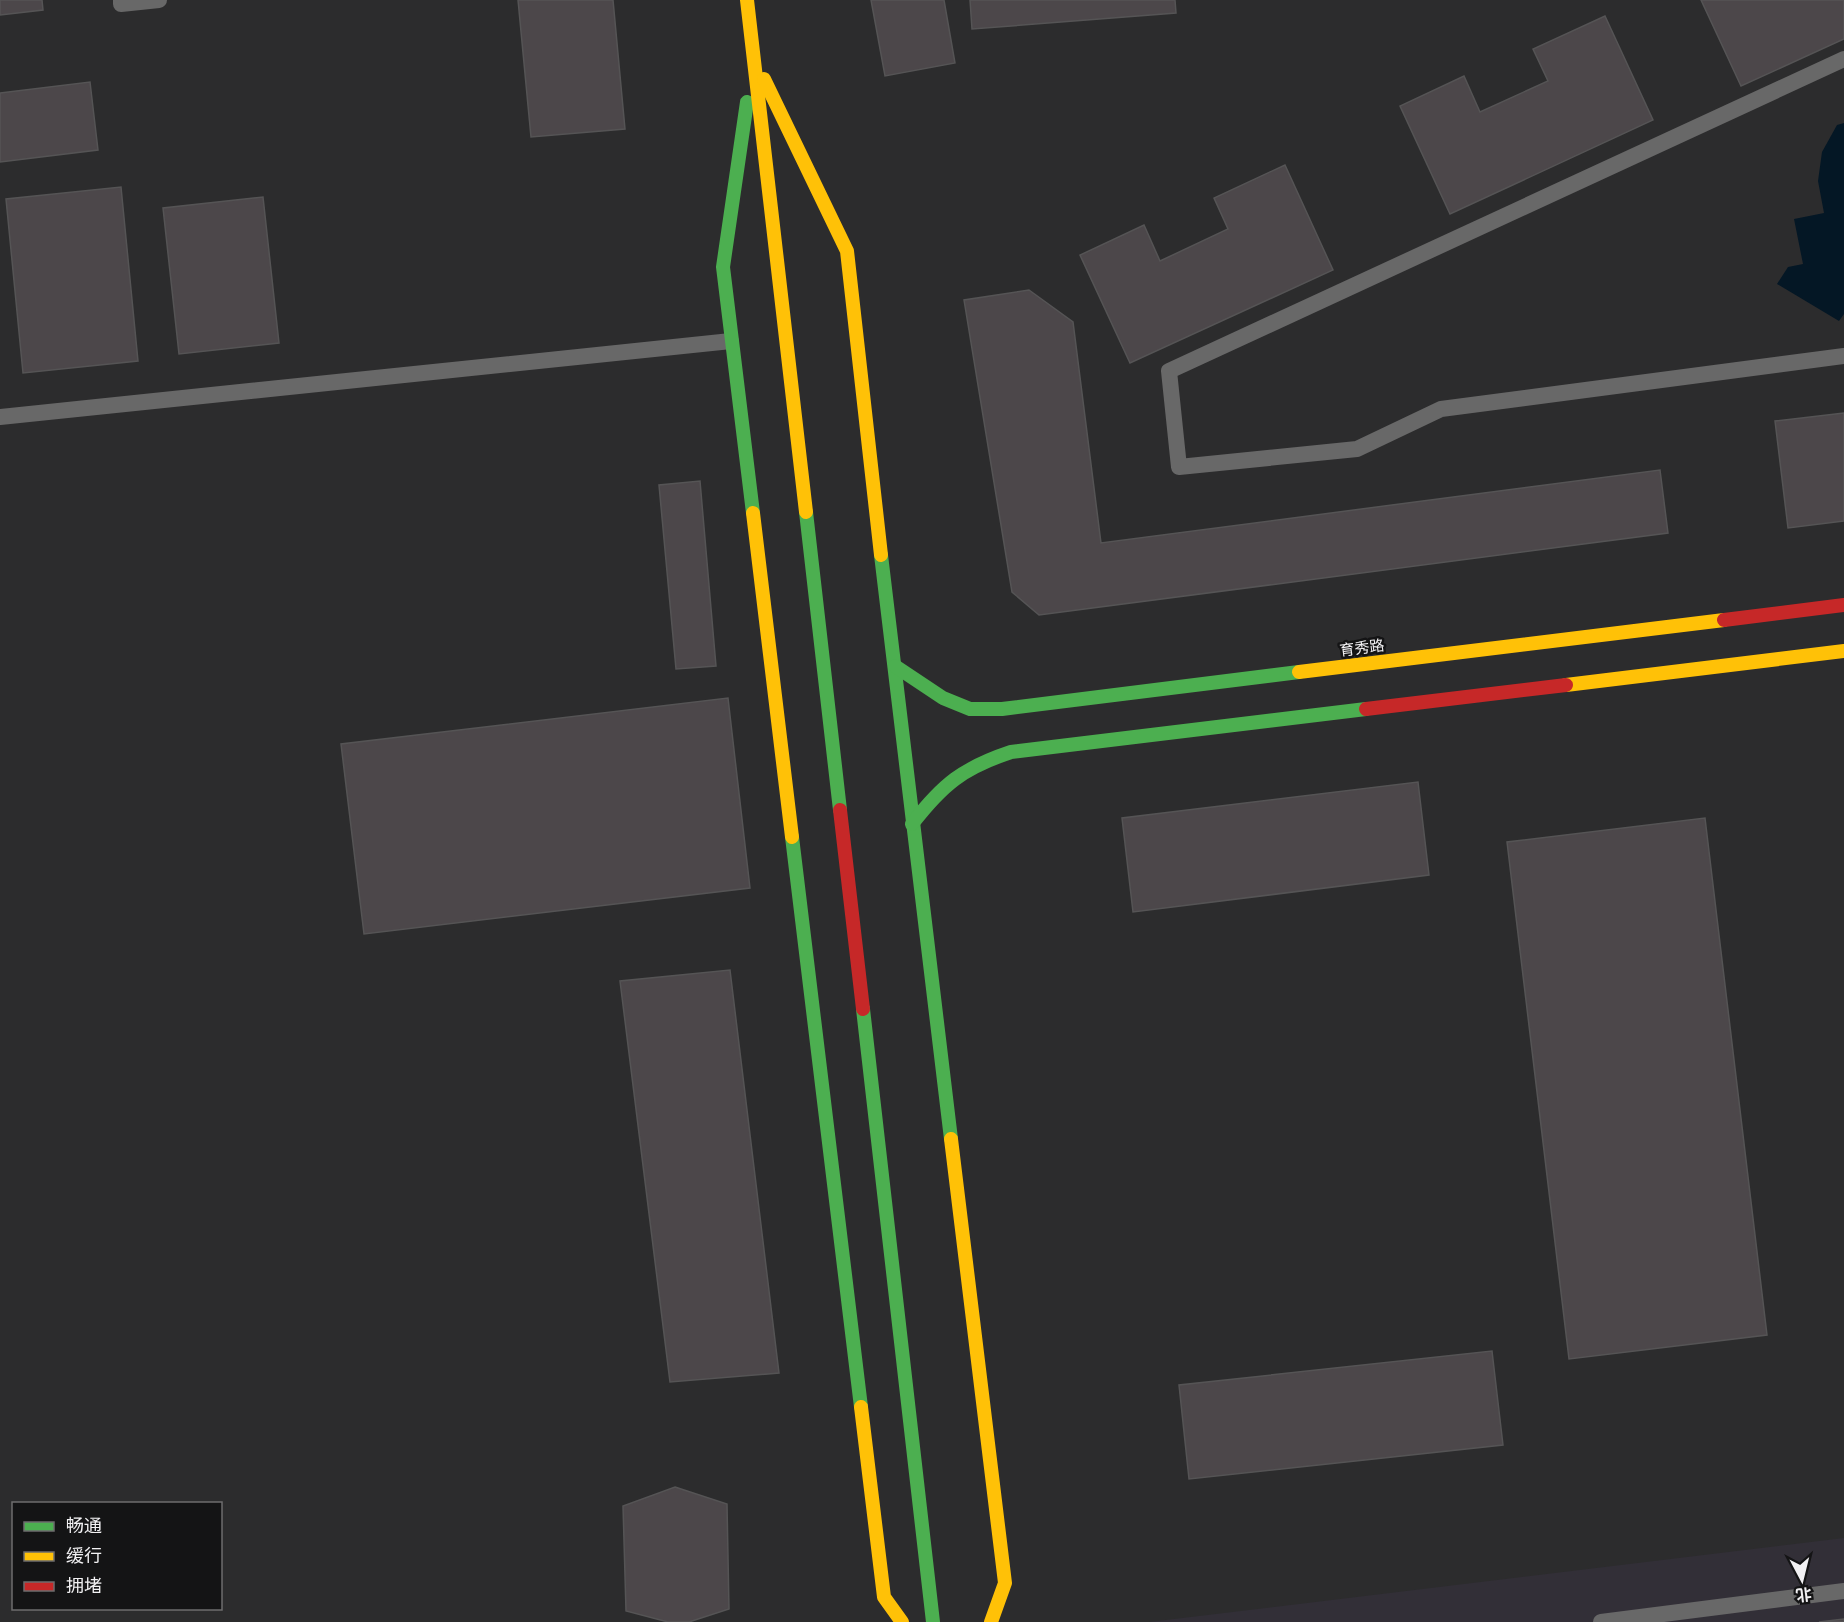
<svg xmlns="http://www.w3.org/2000/svg" width="1844" height="1622" font-family="'Fira Sans Condensed','Noto Sans SC',sans-serif">
<style>
.built{fill:#322f37}
.water{fill:#041725}
.building{fill:#4c474a;stroke:#555455;stroke-width:1.5}
.lines{fill:none;stroke-linecap:round;stroke-linejoin:round}
.lane{stroke:#686868;stroke-width:16}
.fast{stroke:#4caf50;stroke-width:14}
.slow{stroke:#ffc107;stroke-width:14}
.jam{stroke:#c62828;stroke-width:14}
.labels{text-anchor:middle;stroke-width:5;stroke-linejoin:round;paint-order:stroke}
.street-label{font-size:15px;fill:#f2f1f3;stroke:#141415}
</style>
<rect width="100%" height="100%" fill="#2c2c2d"/>
<polygon class="built" points="1844,1538 1844,1622 1149,1622"/>
<polygon class="water" points="1844,123 1844,314 1839,321 1777,284 1788,267 1803,264 1794,219 1824,213 1818,181 1822,152 1837,125"/>
<g class="building">
<polygon points="0,0 42,0 43,10 0,15"/>
<polygon points="518,0 613,0 625,129 531,137"/>
<polygon points="871,0 944,0 955,63 885,76"/>
<polygon points="970,0 1175,0 1176,13 972,29"/>
<polygon points="1701,0 1844,0 1844,39 1741,86"/>
<polygon points="1605,16 1653,120 1450,214 1400,106 1464,76 1480,112 1548,81 1533,49"/>
<polygon points="90,82 98,150 0,162 0,93"/>
<polygon points="1285,165 1333,270 1130,363 1080,255 1144,225 1160,261 1228,229 1214,198"/>
<polygon points="121,187 138,361 23,373 6,199"/>
<polygon points="263,197 279,343 179,354 163,208"/>
<polygon points="1029,290 1073,322 1101,543 1660,470 1668,533 1039,615 1012,592 964,300"/>
<polygon points="1844,413 1844,521 1788,528 1775,421"/>
<polygon points="700,481 716,666 676,669 659,485"/>
<polygon points="728,698 750,888 364,934 341,744"/>
<polygon points="1418,782 1429,875 1133,912 1122,818"/>
<polygon points="1705,818 1767,1335 1569,1359 1507,842"/>
<polygon points="730,970 779,1373 670,1382 620,981"/>
<polygon points="1492,1351 1503,1445 1189,1479 1179,1385"/>
<polygon points="675,1487 727,1504 729,1609 689,1622 668,1622 626,1611 623,1506"/>
<polygon points="1844,1619 1844,1622 1819,1622"/>
</g>
<g class="lines">
<g class="lane">
<polyline points="121,0 121,4 159,0"/>
<polyline points="1844,59 1169,371 1179,467 1357,449 1441,409 1844,356"/>
<polyline points="0,417 731,341"/>
<polyline points="1601,1622 1844,1591"/>
</g>
<g class="fast">
<polyline points="747,102 723,267 753,513"/>
<polyline points="806,512 840,810"/>
<polyline points="881,555 951,1139"/>
<polyline points="895,666 943,698 970,709 1002,709 1299,672"/>
<path d="M912 824C943 784 963 768 1011 752L1366 709"/>
<polyline points="792,837 861,1407"/>
<polyline points="863,1009 933,1622"/>
</g>
<g class="slow">
<polyline points="747,0 806,512"/>
<polyline points="764,79 847,251 881,555"/>
<polyline points="753,513 792,837"/>
<polyline points="1299,672 1724,620"/>
<polyline points="1566,685 1844,651"/>
<polyline points="951,1139 1005,1583 991,1622"/>
<polyline points="861,1407 884,1597 902,1622"/>
</g>
<g class="jam">
<polyline points="1724,620 1844,605"/>
<polyline points="1366,709 1566,685"/>
<polyline points="840,810 863,1009"/>
</g>
</g>
<g class="labels">
<g class="street-label">
<text transform="translate(1362 648) rotate(-7)" y="5">育秀路</text>
</g>
</g>
<rect x="12" y="1502" width="210" height="108" fill="#141415" stroke="#6d6c6e" stroke-width="1.5"/>
<rect x="24" y="1522" width="30" height="9" fill="#4caf50" stroke="#6d6c6e" stroke-width="1.5"/>
<text x="66" y="1532" font-size="18" fill="#f2f1f3">畅通</text>
<rect x="24" y="1552" width="30" height="9" fill="#ffc107" stroke="#6d6c6e" stroke-width="1.5"/>
<text x="66" y="1562" font-size="18" fill="#f2f1f3">缓行</text>
<rect x="24" y="1582" width="30" height="9" fill="#c62828" stroke="#6d6c6e" stroke-width="1.5"/>
<text x="66" y="1592" font-size="18" fill="#f2f1f3">拥堵</text>
<g transform="translate(1802 1580) rotate(173)" stroke="#141415" stroke-width="4.5" paint-order="stroke">
<path d="M0-4.5L10 22L0 15L-10 22Z" fill="#f2f1f3"/>
<text y="-9" font-size="16" font-weight="bold" text-anchor="middle" fill="#f2f1f3">北</text>
</g>
</svg>
